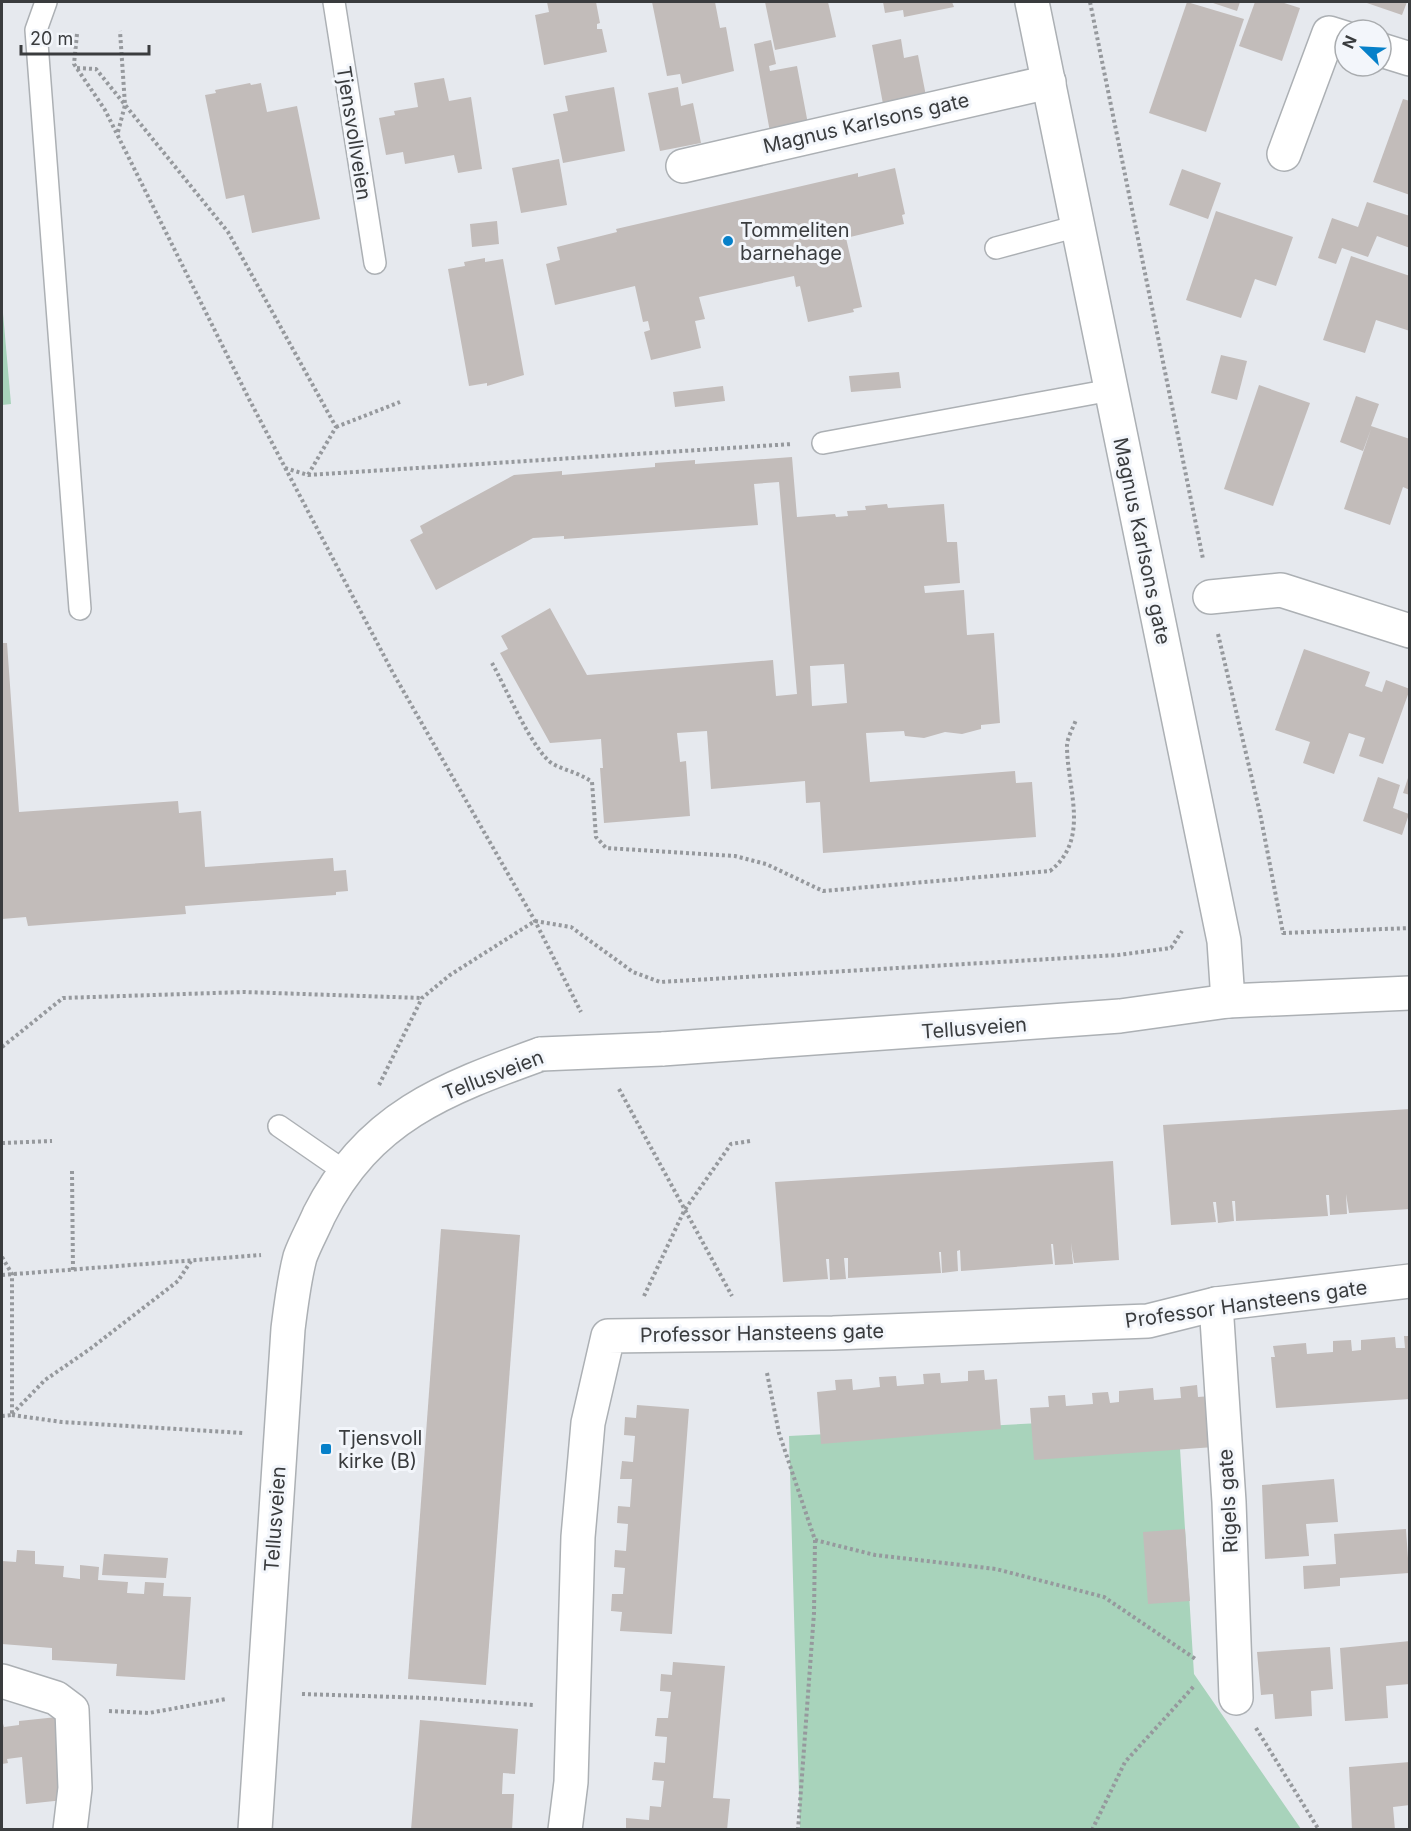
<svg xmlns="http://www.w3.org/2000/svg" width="1411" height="1831" font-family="Inter,sans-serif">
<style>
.green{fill:#a8d3bb}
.building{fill:#c2bcba;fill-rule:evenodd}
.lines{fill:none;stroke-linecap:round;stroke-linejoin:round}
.service-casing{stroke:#acb0b4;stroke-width:24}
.minor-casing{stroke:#acb0b4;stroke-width:36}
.tertiary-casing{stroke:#acb0b4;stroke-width:36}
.path{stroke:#96999d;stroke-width:4;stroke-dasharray:3 3;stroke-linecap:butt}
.service{stroke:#fff;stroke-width:21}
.minor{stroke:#fff;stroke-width:33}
.tertiary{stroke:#fff;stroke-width:33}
.tertiary-bridge-casing{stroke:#acb0b4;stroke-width:36;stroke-linecap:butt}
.tertiary-bridge{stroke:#fff;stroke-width:33}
.poi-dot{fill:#0680c9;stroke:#f3f6fb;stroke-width:2}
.labels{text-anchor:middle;stroke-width:6;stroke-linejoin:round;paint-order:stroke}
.street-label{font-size:20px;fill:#3a3c3e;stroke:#f3f6fb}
.poi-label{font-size:20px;fill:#3a3c3e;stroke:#f3f6fb;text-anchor:start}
</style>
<rect width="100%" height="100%" fill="#e6e9ee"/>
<g class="green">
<polygon points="2,302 11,404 2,405"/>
<polygon points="1178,1416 1194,1674 1301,1829 800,1829 789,1436"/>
</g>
<g class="building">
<polygon points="547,2 596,2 600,23 597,24 597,29 602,29 607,52 544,65 535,15 549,12"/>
<polygon points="652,2 715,2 720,28 726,27 734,71 682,84 680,74 667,76"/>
<polygon points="765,2 828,2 836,37 775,50"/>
<polygon points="883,2 952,2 954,7 904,17 903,10 885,13"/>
<polygon points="1187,2 1244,19 1206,132 1149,113"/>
<polygon points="1210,2 1240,2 1237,11"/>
<polygon points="1255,2 1281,2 1300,8 1282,61 1239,46"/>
<polygon points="1364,2 1407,2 1402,15"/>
<polygon points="901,39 904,58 918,55 926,96 883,104 872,45"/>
<polygon points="771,40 776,64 769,66 770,71 797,66 808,124 770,132 754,44"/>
<polygon points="444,78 449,101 471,97 482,169 458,173 454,155 405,164 403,152 386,155 379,118 395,115 394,111 418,107 414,83"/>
<polygon points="250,83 251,85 261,83 267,112 297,106 320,219 252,233 244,195 226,199 205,95 216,93 215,90"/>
<polygon points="614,87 625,151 563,163 553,114 568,111 565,96"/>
<polygon points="678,87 681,106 693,103 701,143 660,151 648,93"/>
<polygon points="1403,99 1410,101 1410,195 1373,182"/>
<polygon points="559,159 567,205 521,213 512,168"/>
<polygon points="895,168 905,214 902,215 904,224 846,238 862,307 853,309 854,312 808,322 800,286 796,287 794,276 699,297 705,319 695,321 701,348 651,360 644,332 650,330 648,321 643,322 635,286 555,305 546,264 560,260 557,247 617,232 616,229 858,173 858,177"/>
<polygon points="1182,169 1221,183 1208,219 1169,205"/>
<polygon points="1367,202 1410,216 1410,248 1377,236 1368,257 1342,248 1336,264 1318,258 1332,218 1358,227"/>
<polygon points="1216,211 1293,237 1276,286 1255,279 1241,318 1186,300"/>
<polygon points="497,221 499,244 472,247 470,224"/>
<polygon points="1351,256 1410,276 1410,331 1376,320 1365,353 1323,340"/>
<polygon points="485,258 485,262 503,259 524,375 487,386 487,383 469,386 448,269 465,266 464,262"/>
<polygon points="1221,355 1247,361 1237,400 1211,393"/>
<polygon points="899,372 901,388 851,392 849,376"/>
<polygon points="1259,385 1310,403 1273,506 1224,489"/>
<polygon points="723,386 725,401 675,407 673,392"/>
<polygon points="1356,396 1379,404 1371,426 1410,439 1410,490 1403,487 1390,525 1344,509 1371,429 1363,451 1340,442"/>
<path d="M792 457 797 517 835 514 836 517 848 516 847 511 866 510 865 506 887 504 888 508 944 504 947 542H957L960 583 924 586 925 593 964 590 967 635 994 633 1000 723 981 725V729L962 734 945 732 924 738 905 736 904 731 866 733 870 782 1015 771 1016 783 1032 782 1036 837 823 853 820 802 806 803 805 781 711 789 707 731 677 733 680 762 686 761 690 816 604 823 600 768H603L601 739 550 743 500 653 508 649 501 636 550 608 587 675 773 660 776 696 797 694 779 482 754 484 758 525 564 539V536L533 538 436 590 410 540 423 533 420 526 514 475 562 471V475L655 467V463L695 460V464ZM844 664 847 703 812 706 810 666Z"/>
<polygon points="2,643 7,643 19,812 178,801 179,813 201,811 205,867 333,858 334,871 346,870 348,891 336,892 336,895 185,906 186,914 28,926 26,917 2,919"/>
<polygon points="1304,649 1370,672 1365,686 1382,692 1386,680 1410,689 1383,764 1359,756 1365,738 1349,733 1334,774 1303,763 1310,742 1275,730"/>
<polygon points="1409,775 1410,775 1410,795 1403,793"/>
<polygon points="1378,777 1400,785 1393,808 1409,814 1402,835 1363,821"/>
<polygon points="1410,1109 1410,1209 1349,1213 1346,1194 1347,1214 1330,1215 1329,1195 1326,1195 1328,1216 1236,1221 1235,1201 1232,1201 1234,1221 1218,1223 1216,1202 1213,1202 1216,1222 1171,1225 1163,1125"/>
<polygon points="1113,1161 1119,1260 1074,1263 1071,1243 1073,1264 1055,1265 1053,1244 1051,1244 1053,1264 961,1271 960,1250 957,1251 958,1271 942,1273 941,1252 939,1252 941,1273 848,1278 848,1258 844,1258 846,1279 830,1280 829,1259 826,1259 828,1279 783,1282 775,1182"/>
<polygon points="441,1229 520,1235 486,1685 408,1679"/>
<polygon points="1404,1336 1410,1336 1410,1399 1276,1408 1271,1357 1275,1357 1273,1346 1306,1343 1307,1354 1333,1352 1333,1341 1351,1340 1352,1351 1361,1350 1361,1340 1395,1337 1396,1348 1405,1348"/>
<polygon points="984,1370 985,1380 997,1379 1001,1429 821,1444 817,1392 836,1390 835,1380 852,1379 853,1390 880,1387 879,1377 896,1376 897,1386 924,1384 923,1374 940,1373 941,1383 968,1381 968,1371"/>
<polygon points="1197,1385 1198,1397 1211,1396 1214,1447 1034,1460 1030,1408 1049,1407 1048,1396 1065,1395 1066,1406 1093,1404 1092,1393 1108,1392 1110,1403 1119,1402 1119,1391 1153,1388 1154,1400 1181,1398 1180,1387"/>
<polygon points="637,1405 689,1409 672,1634 620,1631 622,1612 611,1611 612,1594 623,1594 625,1568 614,1567 615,1550 626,1551 628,1524 617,1523 618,1506 630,1507 632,1479 620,1479 622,1461 633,1462 635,1436 624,1435 625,1417 636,1418"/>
<polygon points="1334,1479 1338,1522 1306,1524 1309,1556 1265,1559 1262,1485"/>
<polygon points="1185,1529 1190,1601 1148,1604 1143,1532"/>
<polygon points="1406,1529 1409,1573 1340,1578 1340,1586 1304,1589 1303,1566 1336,1564 1334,1534"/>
<polygon points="17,1550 35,1551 35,1564 64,1566 63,1577 80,1579 80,1565 99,1567 98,1580 128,1582 127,1593 144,1594 145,1582 164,1583 163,1596 191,1597 185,1680 116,1676 117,1664 52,1660 52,1648 2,1644 2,1561 16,1562"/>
<polygon points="104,1554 168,1558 166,1578 102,1575"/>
<polygon points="1410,1641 1410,1684 1386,1686 1388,1718 1345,1721 1340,1648"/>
<polygon points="1330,1647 1333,1689 1311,1691 1312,1716 1275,1719 1273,1694 1261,1695 1257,1652"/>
<polygon points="673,1662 725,1666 713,1798 730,1799 727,1830 626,1830 626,1818 649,1820 650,1806 661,1807 664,1781 652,1780 654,1762 665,1763 667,1737 655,1736 657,1718 668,1718 671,1692 660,1691 661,1674 672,1675"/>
<polygon points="57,1717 64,1800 26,1804 22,1757 7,1759 8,1763 2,1764 2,1720 4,1727 19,1725 19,1721"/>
<polygon points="420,1720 518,1729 515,1774 503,1773 502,1794 514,1794 512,1830 411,1830"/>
<polygon points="1410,1762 1410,1805 1393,1807 1395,1830 1352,1830 1349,1767"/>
</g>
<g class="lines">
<g class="service-casing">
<g id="service">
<polyline points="46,2 36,30 80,609"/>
<polyline points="334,2 375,263"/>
<polyline points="996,248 1078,226"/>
<polyline points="823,443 1111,390"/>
<polyline points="279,1126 344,1171"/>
</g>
</g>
<g class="minor-casing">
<g id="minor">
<polyline points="1381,50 1410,59"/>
<polyline points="1284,154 1329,33 1345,38"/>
<polyline points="683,166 1049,82"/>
<polyline points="1210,597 1281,590 1410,631"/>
<polyline points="1216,1304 1229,1502 1236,1698"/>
<polyline points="2,1681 56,1698 72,1710 75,1788 70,1830"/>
<polyline points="565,1830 571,1782 578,1537 588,1423 608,1336 833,1333 1148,1321 1216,1304 1410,1281"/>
</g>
</g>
<g class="tertiary-casing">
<g id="tertiary">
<polyline points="1032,2 1224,941 1228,1001"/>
<polyline points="662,1049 1120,1016 1228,1001 1410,993"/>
<path d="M255 1830 288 1329C291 1305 294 1280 300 1257 305 1243 313 1229 319 1215 368 1117 444 1089 541 1054"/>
</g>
</g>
<g class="path">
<polyline points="1090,2 1203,559"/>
<polyline points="77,34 74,64 105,110 249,399 393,673 535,921 581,1012"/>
<polyline points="77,68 96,69 228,232 336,427 308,475"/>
<polyline points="118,132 125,105 120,31"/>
<polyline points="336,427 400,402"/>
<polyline points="285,468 308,475 792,444"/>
<polyline points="1218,634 1260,813 1283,933 1410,928"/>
<path d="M492 663C505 686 533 752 553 764 566 771 580 773 592 782L596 837 606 848 735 856 766 864 823 891 1050 871C1091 839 1067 789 1067 746 1067 738 1073 728 1076 720"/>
<polyline points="2,1047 63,998 244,992 422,998"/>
<polyline points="379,1085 422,998 450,975 535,921 571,927 633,972 660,982 1118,955 1171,948 1182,931"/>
<polyline points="619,1089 732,1296"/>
<polyline points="2,1143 52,1141"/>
<polyline points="72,1171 73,1270"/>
<polyline points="2,1257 12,1274 12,1415 2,1416"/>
<polyline points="2,1275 261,1255"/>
<polyline points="644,1296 684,1211 731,1144 750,1141"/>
<polyline points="767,1373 779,1433 815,1540 814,1613 798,1830"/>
<polyline points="12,1414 45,1380 90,1349 178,1281 191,1261"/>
<polyline points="12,1415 62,1422 243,1433"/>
<polyline points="815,1540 875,1555 996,1569 1104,1597 1197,1660"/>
<polyline points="302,1694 428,1698 534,1705"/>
<polyline points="109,1711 149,1713 226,1699"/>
<polyline points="1256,1728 1319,1830"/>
<polyline points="1092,1830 1125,1762 1195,1685"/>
</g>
<use href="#service" class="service"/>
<use href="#minor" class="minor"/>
<use href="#tertiary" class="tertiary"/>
<g class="tertiary-bridge-casing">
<polyline id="tertiary-bridge" points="541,1054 662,1049"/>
</g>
<use href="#tertiary-bridge" class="tertiary-bridge"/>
</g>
<g class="poi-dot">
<circle cx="728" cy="241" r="6"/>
<rect x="320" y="1443" width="12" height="12" rx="3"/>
</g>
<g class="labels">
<g class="street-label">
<text transform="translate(866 123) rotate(-13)" y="7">Magnus Karlsons gate</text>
<text transform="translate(354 133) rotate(81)" y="7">Tjensvollveien</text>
<text transform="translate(1142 541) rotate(78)" y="7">Magnus Karlsons gate</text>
<text transform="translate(974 1028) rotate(-4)" y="7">Tellusveien</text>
<text transform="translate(493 1075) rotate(-21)" y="7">Tellusveien</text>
<text transform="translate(1246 1304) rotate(-8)" y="7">Professor Hansteens gate</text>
<text transform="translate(762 1333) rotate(-1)" y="7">Professor Hansteens gate</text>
<text transform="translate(1228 1501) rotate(-93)" y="7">Rigels gate</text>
<text transform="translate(275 1519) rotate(-86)" y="7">Tellusveien</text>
</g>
<g class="poi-label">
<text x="740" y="237">Tommeliten<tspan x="740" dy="23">barnehage</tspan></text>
<text x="338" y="1445">Tjensvoll<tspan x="338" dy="23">kirke (B)</tspan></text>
</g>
</g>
<rect width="1411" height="1831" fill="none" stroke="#3a3c3e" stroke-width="6"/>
<g transform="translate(1363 48) rotate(294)"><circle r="28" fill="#f3f6fb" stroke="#a9acaf" stroke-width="1.5"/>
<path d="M0-4.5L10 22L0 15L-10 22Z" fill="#0680c9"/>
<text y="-9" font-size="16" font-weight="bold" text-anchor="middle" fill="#3a3c3e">N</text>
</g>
<path d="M21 45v9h128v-9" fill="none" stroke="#3a3c3e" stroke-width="3"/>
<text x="30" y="45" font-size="18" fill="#3a3c3e" stroke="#f3f6fb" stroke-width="4.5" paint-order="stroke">20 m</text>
</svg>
